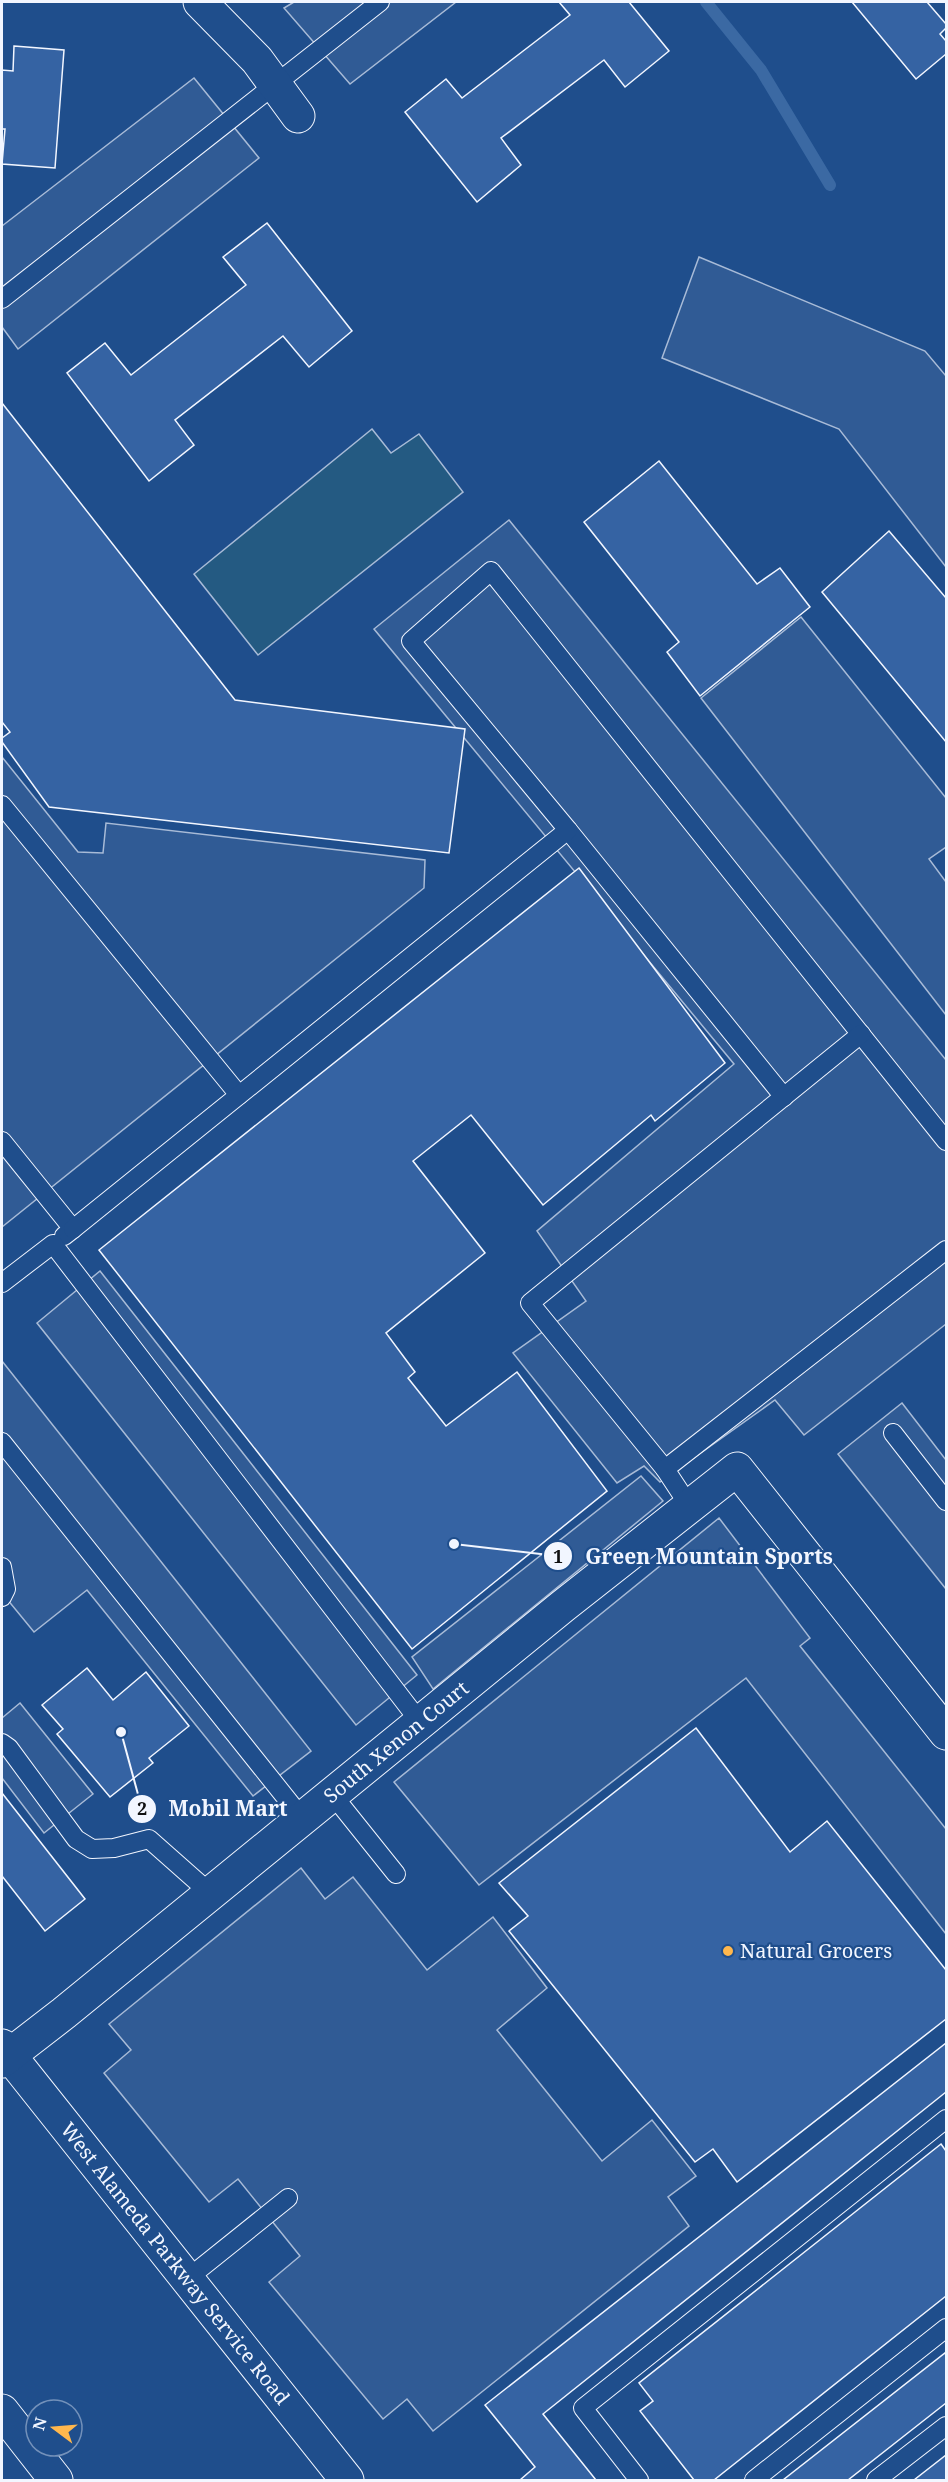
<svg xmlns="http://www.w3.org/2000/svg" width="948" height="2482" font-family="'Noto Serif',serif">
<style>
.park{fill:#245a82;stroke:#a8bbd7;stroke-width:1.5}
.parking{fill:#305b95;stroke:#a8bbd7;stroke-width:1.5}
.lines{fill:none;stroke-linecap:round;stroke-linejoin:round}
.stream{stroke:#3b69a3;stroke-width:12}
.building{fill:#3563a3;stroke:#f2f6ff;stroke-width:1.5}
.lane-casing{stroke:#f2f6ff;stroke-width:20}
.street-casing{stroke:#f2f6ff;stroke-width:35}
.secondary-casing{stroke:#f2f6ff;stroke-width:35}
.lane{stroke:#1f4e8c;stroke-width:18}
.street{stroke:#1f4e8c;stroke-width:33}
.secondary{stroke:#1f4e8c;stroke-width:33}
.poi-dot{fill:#ffb74d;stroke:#1f4e8c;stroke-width:2}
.labels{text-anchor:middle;stroke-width:4.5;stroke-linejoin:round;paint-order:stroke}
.street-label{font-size:20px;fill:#f2f6ff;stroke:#1f4e8c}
.poi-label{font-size:20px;fill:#f2f6ff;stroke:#1f4e8c;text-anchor:start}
.leader{fill:none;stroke:#f2f6ff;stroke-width:2}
.callout-dot{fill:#f2f6ff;stroke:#1f4e8c;stroke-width:2}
.mark-label{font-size:18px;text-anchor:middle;font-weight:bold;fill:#111}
.callout-label{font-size:21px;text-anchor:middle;font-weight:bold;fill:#f2f6ff;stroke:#1f4e8c;stroke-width:4.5;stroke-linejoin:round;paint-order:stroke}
</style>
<rect width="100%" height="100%" fill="#1f4e8c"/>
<polygon class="park" points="372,429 391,453 419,434 463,492 258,655 194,574"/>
<g class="parking">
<polygon points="294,2 456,2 350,84 284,8"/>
<polygon points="194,78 259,158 18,349 2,327 2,226"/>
<polygon points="699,257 925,351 946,376 946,567 839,429 662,358"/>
<polygon points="509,520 946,1060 946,1324 804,1435 775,1400 660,1482 644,1466 617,1483 513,1353 586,1301 537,1231 734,1064 374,629"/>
<polygon points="801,617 946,798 946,847 929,859 946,882 946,1015 701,698"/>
<polygon points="2,757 78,852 103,853 106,823 425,860 424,888 2,1227"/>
<polygon points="100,1271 417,1675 356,1725 37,1323"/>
<polygon points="2,1361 311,1751 253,1796 87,1590 34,1632 2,1593"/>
<polygon points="902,1403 946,1460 946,1589 838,1454"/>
<polygon points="641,1476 663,1501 433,1689 412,1657"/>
<polygon points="719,1518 810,1638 800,1646 946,1829 946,1934 746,1678 479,1885 394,1782"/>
<polygon points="20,1703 93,1794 44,1833 2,1778 2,1718"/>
<polygon points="301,1868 325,1899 353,1877 427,1970 493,1917 547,1988 497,2030 602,2161 652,2120 696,2176 668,2197 689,2226 433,2431 407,2399 383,2419 269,2282 300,2256 238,2179 209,2202 104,2073 131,2050 109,2024"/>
</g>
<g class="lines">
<polyline class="stream" points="706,2 761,70 830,185"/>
</g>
<g class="building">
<polygon points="559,2 629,2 669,51 625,87 604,60 501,138 521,165 477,202 405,112 446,79 462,98 570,15"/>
<polygon points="852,2 927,2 946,24 946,28 940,34 946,41 946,54 916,79"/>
<polygon points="14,46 64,50 55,168 2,164 5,129 2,129 2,70 13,71"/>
<polygon points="267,223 352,331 309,367 283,336 175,420 194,445 149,481 67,373 105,343 131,375 246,285 223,257"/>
<polygon points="2,403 235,700 465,729 449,853 49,807 2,742 2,738 10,732 2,722"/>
<polygon points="659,461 757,584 780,568 810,607 700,696 667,652 679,642 584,522"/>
<polygon points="889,531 946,598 946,742 822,592"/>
<polygon points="579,868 725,1063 655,1121 651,1115 543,1205 471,1115 413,1161 485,1253 386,1333 415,1372 408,1378 446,1426 517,1372 607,1491 412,1649 99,1250"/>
<polygon points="87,1668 113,1700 146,1672 189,1726 149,1758 153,1763 110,1797 57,1734 63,1729 42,1705"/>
<polygon points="696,1728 790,1852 827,1821 946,1970 946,2019 737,2182 713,2149 695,2162 509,1931 528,1916 499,1883"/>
<polygon points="2,1793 85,1899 45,1931 2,1876"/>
<polygon points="946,2043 946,2092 543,2414 596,2480 520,2480 535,2467 485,2405"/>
<polygon points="941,2144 946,2151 946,2296 714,2480 694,2480 640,2411 653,2401 639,2383"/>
<polygon points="945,2353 946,2355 946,2403 848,2480 783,2480"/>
<polygon points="946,2455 946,2480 914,2480"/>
</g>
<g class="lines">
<g class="lane-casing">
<g id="lane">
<polyline points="2,299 380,2"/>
<polyline points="2,805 239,1095"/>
<polyline points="568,830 784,1097"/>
<polyline points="2,1141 73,1229 64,1236"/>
<polyline points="73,1229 568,830 411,641 491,571 946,1141"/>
<polyline points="2,1283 53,1244 420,1722"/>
<polyline points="893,1433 946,1501"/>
<polyline points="2,1442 302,1818"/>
<polyline points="665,1469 530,1303 861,1034"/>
<polyline points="690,1507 665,1469 946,1250"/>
<polyline points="2,1567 6,1589 2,1597"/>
<polyline points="2,1743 9,1748 76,1839 92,1849 114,1848 149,1839 210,1893"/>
<polyline points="332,1794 396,1874"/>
<polyline points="187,2279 288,2198"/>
<polyline points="639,2480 583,2408 946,2119"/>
<polyline points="754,2480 946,2328"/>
<polyline points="876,2480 946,2426"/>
</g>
</g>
<g class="street-casing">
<g id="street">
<polyline points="200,2 257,60 298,116"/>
<path id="s1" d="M2 2046 347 2480"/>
<path id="s2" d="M2 2061 64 2013 563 1606 737 1469 946 1733"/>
</g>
</g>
<g class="secondary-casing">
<polyline id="secondary" points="2,2411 56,2480"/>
</g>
<use href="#lane" class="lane"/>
<use href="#street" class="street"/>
<use href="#secondary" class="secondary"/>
</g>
<circle class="poi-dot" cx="728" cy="1951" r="6"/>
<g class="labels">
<g class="street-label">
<text dy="7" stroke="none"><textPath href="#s2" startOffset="507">South Xenon Court</textPath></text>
<text dy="7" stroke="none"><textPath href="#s1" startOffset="278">West Alameda Parkway Service Road</textPath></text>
</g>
<g class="poi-label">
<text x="740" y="1958">Natural Grocers</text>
</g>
</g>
<path class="leader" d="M454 1544L558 1556M121 1732L142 1809"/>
<g class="callout-dot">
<circle cx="454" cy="1544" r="6"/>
<circle cx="121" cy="1732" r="6"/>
<circle cx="558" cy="1556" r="15"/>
<circle cx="142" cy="1809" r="15"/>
</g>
<g class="mark-label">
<text x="558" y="1563">1</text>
<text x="142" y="1815">2</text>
</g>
<g class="callout-label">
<text x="709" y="1564">Green Mountain Sports</text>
<text x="228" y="1816">Mobil Mart</text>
</g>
<rect width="948" height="2482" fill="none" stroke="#f2f6ff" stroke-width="6"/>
<g transform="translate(54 2428) rotate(286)"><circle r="28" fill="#1f4e8c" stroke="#7391ba" stroke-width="1.5"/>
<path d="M0-4.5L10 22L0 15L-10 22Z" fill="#ffb74d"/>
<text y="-9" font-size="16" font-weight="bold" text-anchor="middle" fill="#f2f6ff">N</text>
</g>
</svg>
